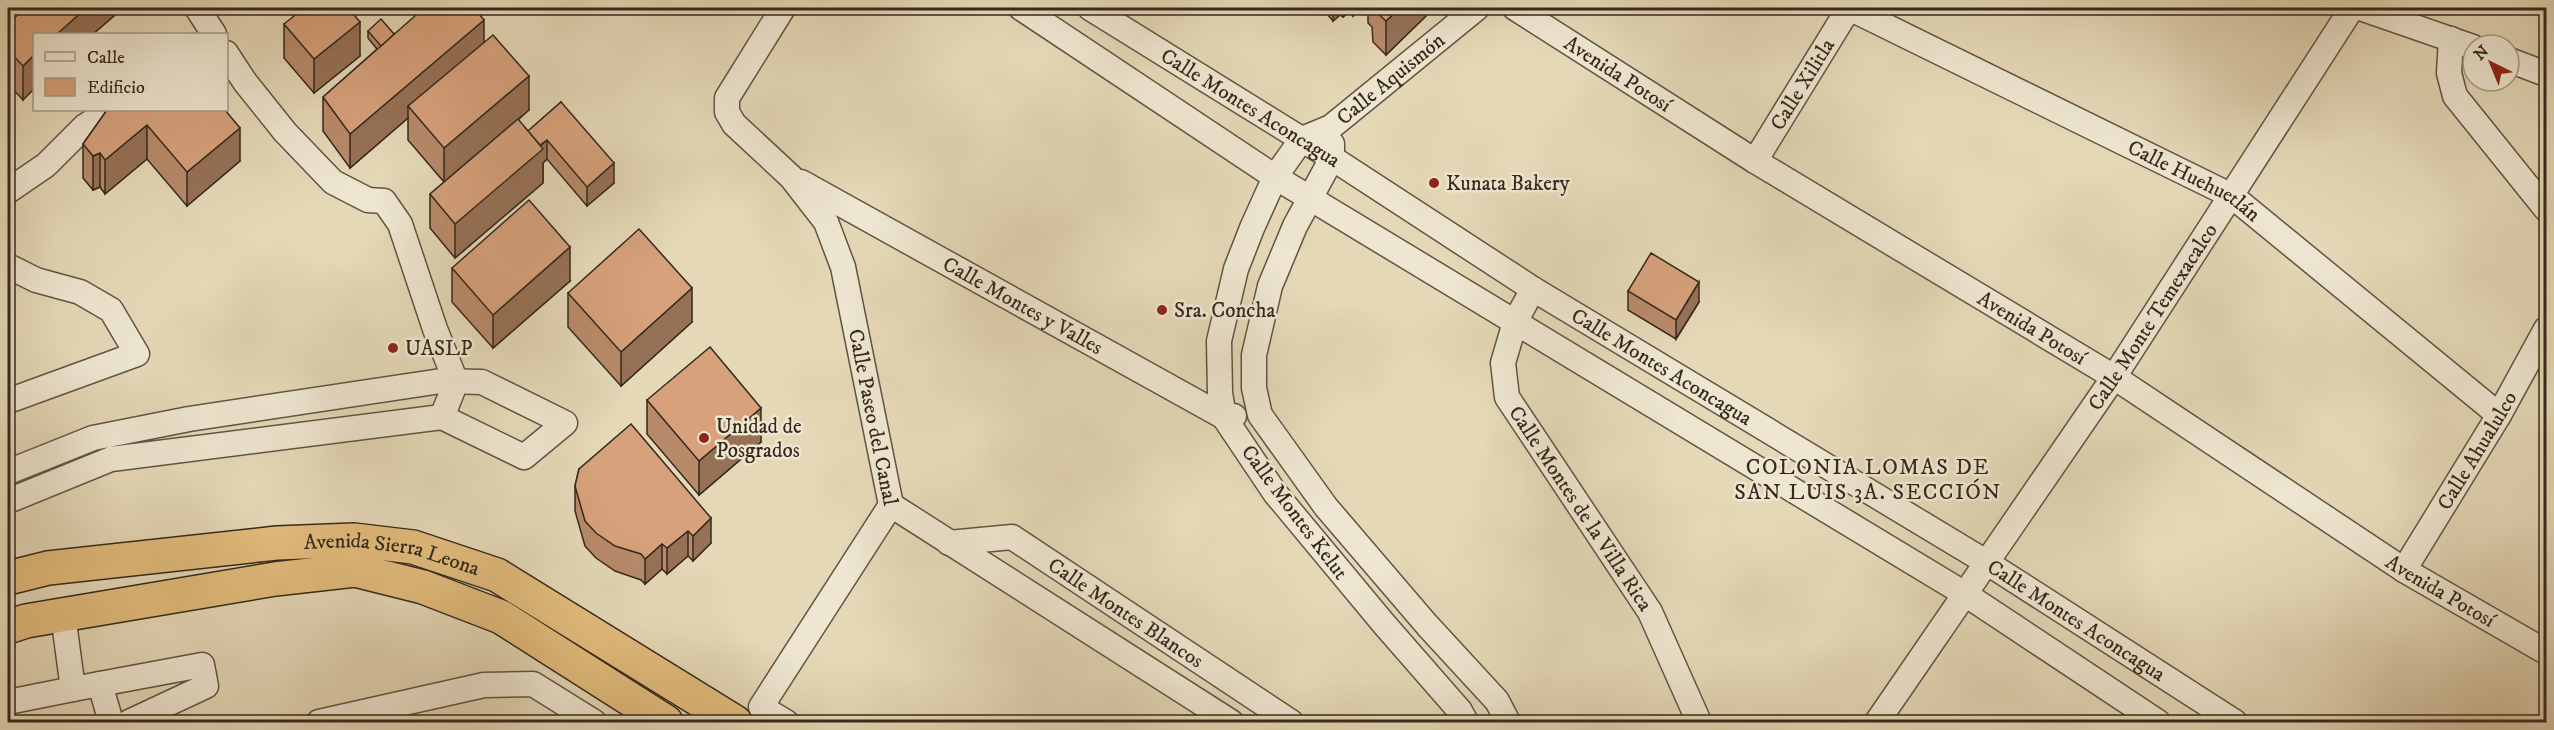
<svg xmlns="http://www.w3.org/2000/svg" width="2554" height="730" font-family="'IM FELL DW Pica',serif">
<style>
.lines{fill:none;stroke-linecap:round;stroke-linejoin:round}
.minor-casing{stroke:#605544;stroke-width:27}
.highway-casing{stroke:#34291d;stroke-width:36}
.minor{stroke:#eee6d0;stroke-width:24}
.highway{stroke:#e2bc7c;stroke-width:33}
.wall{fill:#b88a6a;stroke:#34291d;stroke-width:1.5}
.shaded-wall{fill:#967156;stroke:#34291d;stroke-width:1.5}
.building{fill:#d6a17b;stroke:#34291d;stroke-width:1.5}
.poi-dot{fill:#8f2418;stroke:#eee6d0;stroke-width:2}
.labels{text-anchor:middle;stroke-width:5;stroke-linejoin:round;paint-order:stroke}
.street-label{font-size:21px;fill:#34291d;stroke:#eee6d0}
.poi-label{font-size:21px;fill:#34291d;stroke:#eee6d0;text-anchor:start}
.neighbourhood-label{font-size:22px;letter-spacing:1.5px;fill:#34291d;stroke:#eee6d0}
</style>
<rect width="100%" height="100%" fill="#e5d8b7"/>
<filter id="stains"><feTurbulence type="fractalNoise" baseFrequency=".00333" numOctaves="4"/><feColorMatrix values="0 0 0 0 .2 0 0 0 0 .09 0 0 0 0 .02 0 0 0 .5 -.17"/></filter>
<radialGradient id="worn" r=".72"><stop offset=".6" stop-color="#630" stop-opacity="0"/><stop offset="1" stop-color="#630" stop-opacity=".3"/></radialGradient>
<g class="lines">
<g class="minor-casing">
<g id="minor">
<polyline points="197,8 214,34"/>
<path id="s1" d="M783 8 727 98V112L734 124 791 177 826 222 843 267 891 505 761 707 786 722"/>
<polyline points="1021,8 1275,177 1965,594 2158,722"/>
<path id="s2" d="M1090 8 1332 158 1533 289 1986 562 2235 722"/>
<path id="s3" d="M1515 8 1755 161 2114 377 2404 570 2546 652"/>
<path id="s4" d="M1849 8 2232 196 2499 415"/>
<polyline points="2360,8 2473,47"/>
<polyline points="2451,39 2449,73 2455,96 2546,209"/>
<polyline points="226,53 245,82 285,132 333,182 368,200 384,201 400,224 435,329 456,382 442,417"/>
<polyline points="2509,60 2546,74"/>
<polyline points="1332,144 1332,158 1295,226 1270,286 1254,355 1254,388 1260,415 1326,507 1427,625 1497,701 1508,722"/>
<path id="s5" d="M1755 161 1849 8"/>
<path id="s6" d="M801 182 1224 417 1234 416"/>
<polyline points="8,191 46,165 85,126 110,110"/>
<polyline points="8,266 36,280 80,292 111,310 137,354 8,401"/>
<path id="s7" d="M1533 289 1515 322 1503 363 1507 397 1650 612 1699 722"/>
<polyline points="8,472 93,438 189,419 441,381 482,382 565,423 524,457 442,417 111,459 8,501"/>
<polyline points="891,505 1231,722"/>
<path id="s8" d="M949 543 1012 537 1291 722"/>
<path id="s9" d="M2404 570 2499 415 2546 329"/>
<polyline points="100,684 111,722"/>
<polyline points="73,689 202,665 206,686 129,722"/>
<polyline points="8,702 73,689 63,615"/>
<polyline points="319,722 484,685 533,684 594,722"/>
<path id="s10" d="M1466 722 1460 711 1384 624 1275 493 1224 417 1220 393 1219 341 1236 269 1252 228 1275 177 1302 139 1331 127 1477 8"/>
<path id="s11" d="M1877 722 2114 377 2352 8"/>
</g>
</g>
<g class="highway-casing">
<g id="highway">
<path id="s12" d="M8 578 48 568 277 543 354 540 413 547 497 575 735 722"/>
<polyline points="8,627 26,621 275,579 355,570 423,587 501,617 666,722"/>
</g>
</g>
<use href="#minor" class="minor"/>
<use href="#highway" class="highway"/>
</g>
<g class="wall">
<polygon points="8,8 123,8 93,34 34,34 23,100 8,84 8,24 13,19 8,16"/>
<polygon points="1327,8 1362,8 1353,16 1349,12 1343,17 1340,15 1333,21 1327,14"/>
<polygon points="1368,8 1426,8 1426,16 1386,55 1373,42 1372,27 1368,23"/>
<polygon points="284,24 360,56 314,93 284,58"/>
<polygon points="368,31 484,42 529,110 518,120 528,131 561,102 614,183 587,206 547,159 543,163 543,183 455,258 430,228 430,194 444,182 408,140 408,118 350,168 323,131 323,97 377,49 368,38"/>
<polygon points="107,110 240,161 187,206 147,159 105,194 100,187 93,190 83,178 83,144"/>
<polygon points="452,268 570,281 493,348 452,302"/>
<polygon points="1628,291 1699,302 1676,339 1628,310"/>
<polygon points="568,293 692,322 621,386 568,327"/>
<polygon points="647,400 761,442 699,495 647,434"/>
<polygon points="579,469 711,543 693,561 688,556 667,574 662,569 645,584 641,580 615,571 596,558 585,546 575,511 575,486"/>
</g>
<g class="shaded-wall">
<polygon points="86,8 123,8 93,34 57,34"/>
<polygon points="1333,8 1340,8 1340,15 1333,21"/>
<polygon points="1343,8 1349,8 1349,12 1343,17"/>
<polygon points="1353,8 1362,8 1353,16"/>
<polygon points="1400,8 1426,8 1426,16 1386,55 1386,21"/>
<polygon points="484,20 484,54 408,106 408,118 350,168 350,134"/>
<polygon points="360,22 360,56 314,93 314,59"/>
<polygon points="34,55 34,89 23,100 23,66"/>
<polygon points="529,76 529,110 444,182 444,148"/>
<polygon points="147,125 147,159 105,194 105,160"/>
<polygon points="240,128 240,161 187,206 187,172"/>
<polygon points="547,140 547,159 543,163 543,183 455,258 455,224"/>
<polygon points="100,153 100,187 93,190 93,156"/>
<polygon points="614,163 614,183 587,206 587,187"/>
<polygon points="570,247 570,281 493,348 493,315"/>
<polygon points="1699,282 1699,302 1676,339 1676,320"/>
<polygon points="692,288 692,322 621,386 621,352"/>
<polygon points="761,408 761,442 699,495 699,461"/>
<polygon points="711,518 711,543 693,561 693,536"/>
<polygon points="688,531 688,556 667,574 667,548"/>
<polygon points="662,544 662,569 645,584 645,559"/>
</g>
<g class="building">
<polygon points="25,8 86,8 57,34 34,34 34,55 23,66 8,50 8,24"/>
<polygon points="304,8 348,8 360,22 314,59 284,24"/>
<polygon points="424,8 474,8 484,20 350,134 323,97"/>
<polygon points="1374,8 1400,8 1386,21 1373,9"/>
<polygon points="381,19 394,34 381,46 368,31"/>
<polygon points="493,35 529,76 444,148 408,106"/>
<polygon points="561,102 614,163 587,187 547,140 540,145 528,131"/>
<polygon points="107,110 225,110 240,128 187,172 147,125 105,160 100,153 93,156 83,144"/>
<polygon points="518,119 543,149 455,224 430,194"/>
<polygon points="529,200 570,247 493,315 452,268"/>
<polygon points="639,229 692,288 621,352 568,293"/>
<polygon points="1651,253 1699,282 1676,320 1628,291"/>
<polygon points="710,347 761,408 699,461 647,400"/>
<polygon points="631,424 711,518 693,536 688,531 667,548 662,544 645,559 641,554 615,546 596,533 585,521 575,486 579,469"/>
</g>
<g class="poi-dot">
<circle cx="1434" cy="183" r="6"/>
<circle cx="1162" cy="310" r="6"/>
<circle cx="393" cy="348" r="6"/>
<circle cx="704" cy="438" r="6"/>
</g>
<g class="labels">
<g class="street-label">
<text dy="7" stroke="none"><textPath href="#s3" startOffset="122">Avenida Potosí</textPath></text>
<text dy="7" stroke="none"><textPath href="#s10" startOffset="795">Calle Aquismón</textPath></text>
<text dy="7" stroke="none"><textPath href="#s5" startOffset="90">Calle Xilitla</textPath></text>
<text dy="7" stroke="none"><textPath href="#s2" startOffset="189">Calle Montes Aconcagua</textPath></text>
<text dy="7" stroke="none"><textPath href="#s4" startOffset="386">Calle Huehuetlán</textPath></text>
<text dy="7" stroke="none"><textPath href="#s6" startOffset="254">Calle Montes y Valles</textPath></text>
<text dy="7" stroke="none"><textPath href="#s11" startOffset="490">Calle Monte Temexacalco</textPath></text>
<text dy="7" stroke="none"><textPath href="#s3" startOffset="608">Avenida Potosí</textPath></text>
<text dy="7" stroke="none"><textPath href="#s2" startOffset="675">Calle Montes Aconcagua</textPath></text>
<text dy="7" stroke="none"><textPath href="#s1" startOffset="470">Calle Paseo del Canal</textPath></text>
<text dy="7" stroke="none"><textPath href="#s9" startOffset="140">Calle Ahualulco</textPath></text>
<text dy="7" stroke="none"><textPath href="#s7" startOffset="248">Calle Montes de la Villa Rica</textPath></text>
<text transform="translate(1295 512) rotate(53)" y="7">Calle Montes Kelut</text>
<text dy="7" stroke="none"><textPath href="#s12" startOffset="388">Avenida Sierra Leona</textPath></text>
<text dy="7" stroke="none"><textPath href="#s3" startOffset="1094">Avenida Potosí</textPath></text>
<text dy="7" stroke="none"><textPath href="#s8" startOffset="200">Calle Montes Blancos</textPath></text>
<text dy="7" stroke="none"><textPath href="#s2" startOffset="1161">Calle Montes Aconcagua</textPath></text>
</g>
<g class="poi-label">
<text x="1446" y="190">Kunata Bakery</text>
<text x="1174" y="317">Sra. Concha</text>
<text x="405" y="355">UASLP</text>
<text x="716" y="433">Unidad de<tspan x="716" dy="24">Posgrados</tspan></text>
</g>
<g class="neighbourhood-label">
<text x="1868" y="474">COLONIA LOMAS DE<tspan x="1868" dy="25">SAN LUIS 3A. SECCIÓN</tspan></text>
</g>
</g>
<rect width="2554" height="730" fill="none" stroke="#e5d8b7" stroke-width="30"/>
<rect x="9" y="9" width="2536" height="712" fill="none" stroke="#34291d" stroke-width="3"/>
<rect x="15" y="15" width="2524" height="700" fill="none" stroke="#34291d" stroke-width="1.5"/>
<rect x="33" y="33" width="195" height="78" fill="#eee6d0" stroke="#a49a88" stroke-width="1.5"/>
<rect x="45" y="52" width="30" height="9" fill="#eee6d0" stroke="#a49a88" stroke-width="1.5"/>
<text x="87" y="63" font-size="18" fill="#34291d">Calle</text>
<rect x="45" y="78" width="30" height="18" fill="#d6a17b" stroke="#a49a88" stroke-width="1.5"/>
<text x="87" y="93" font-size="18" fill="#34291d">Edificio</text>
<g transform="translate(2491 63) rotate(317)"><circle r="28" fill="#eee6d0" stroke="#a49a88" stroke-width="1.5"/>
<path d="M0-4.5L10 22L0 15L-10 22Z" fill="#8f2418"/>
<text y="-9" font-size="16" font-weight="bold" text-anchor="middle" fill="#34291d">N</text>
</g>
<rect width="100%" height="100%" filter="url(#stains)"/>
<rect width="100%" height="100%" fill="url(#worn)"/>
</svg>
